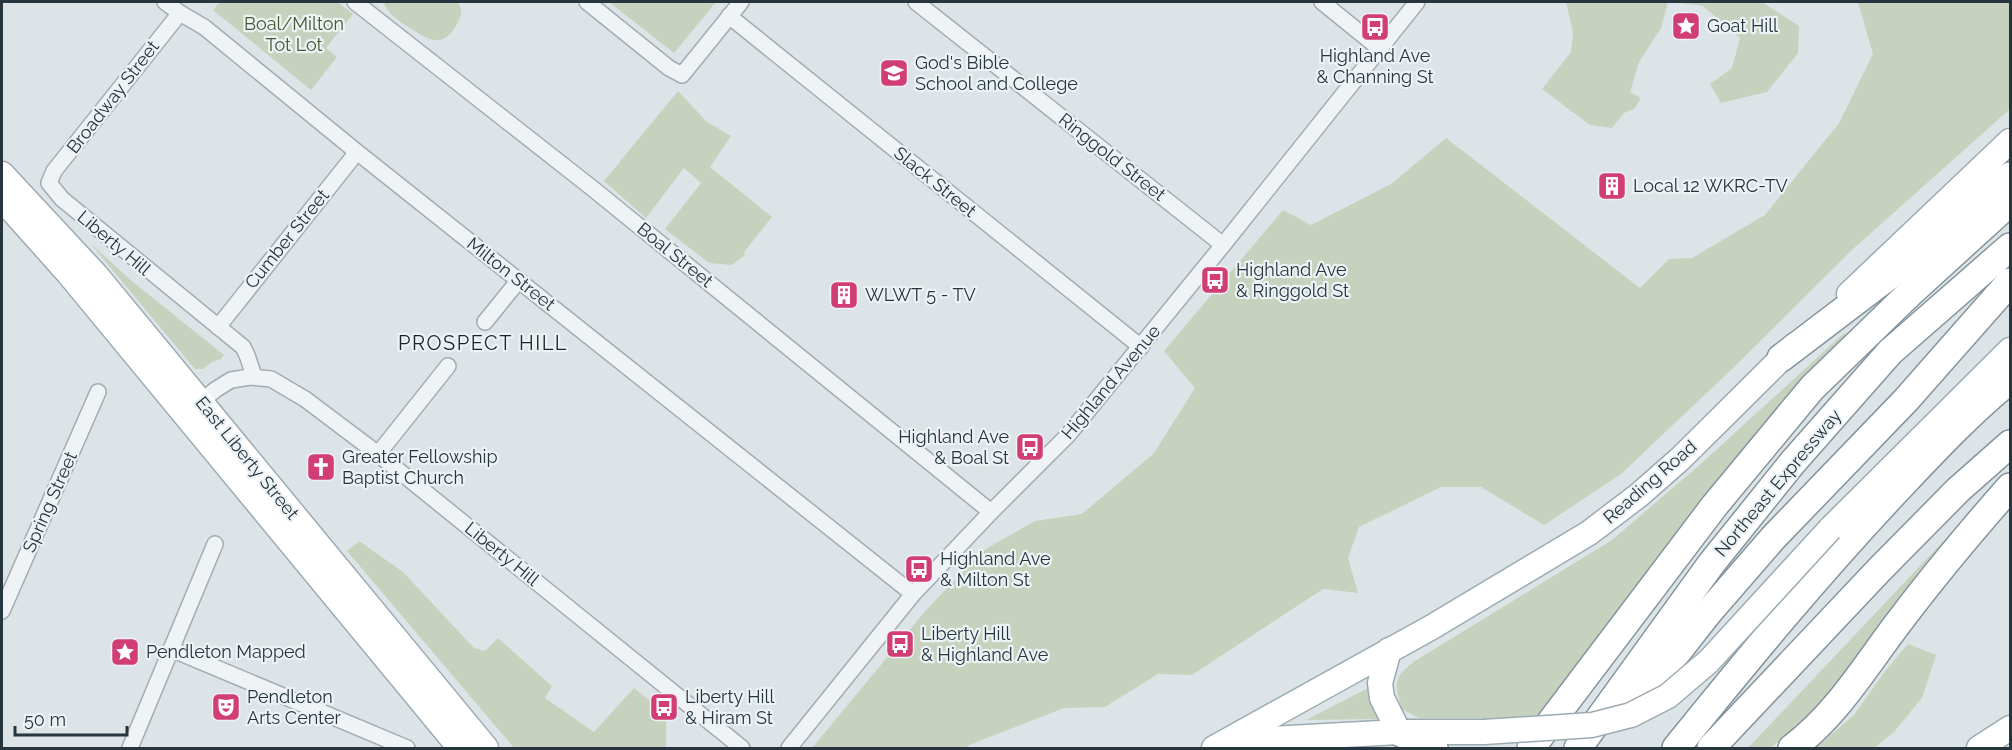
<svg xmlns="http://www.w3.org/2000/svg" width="2012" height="750" font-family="Raleway,sans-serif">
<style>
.green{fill:#c7d2be}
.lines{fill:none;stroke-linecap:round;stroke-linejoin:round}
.street-casing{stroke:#a2acb1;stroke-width:18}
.primary-casing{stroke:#9cabb3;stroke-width:27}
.highway-casing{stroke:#84949e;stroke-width:30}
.street{stroke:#f0f3f6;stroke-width:15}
.primary{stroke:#fff;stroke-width:24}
.highway{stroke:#fff;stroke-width:27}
.primary-bridge-casing{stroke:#9cabb3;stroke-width:27;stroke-linecap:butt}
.primary-bridge{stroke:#fff;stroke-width:24}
.labels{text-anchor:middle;stroke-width:4.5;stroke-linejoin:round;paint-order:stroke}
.park-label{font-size:18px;fill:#445a33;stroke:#edf2f5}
.poi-label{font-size:18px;fill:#26353e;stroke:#edf2f5;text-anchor:start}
.street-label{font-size:18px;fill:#26353e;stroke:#edf2f5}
.neighbourhood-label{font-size:20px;letter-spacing:1.5px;fill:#19252f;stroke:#edf2f5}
</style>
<rect width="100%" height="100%" fill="#dde4e7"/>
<g class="green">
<polygon points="220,2 338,2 353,14 326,48 337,57 311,90 213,10"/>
<path d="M383 2H458C463 11 462 14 457 24 444 49 429 41 410 28 398 21 389 14 383 2Z"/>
<polygon points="609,2 716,2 674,53"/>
<polygon points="1566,2 1668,2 1661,28 1639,62 1630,92 1641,98 1634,109 1624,113 1612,128 1590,125 1542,89 1571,52 1573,33"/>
<polygon points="1673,2 1762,2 1799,26 1798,53 1767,92 1721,103 1710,84 1732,68 1740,38 1703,6"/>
<polygon points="1858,2 2010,2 2010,109 1852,250 1731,370 1621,474 1544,525 1481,487 1441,487 1359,527 1348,558 1358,593 1323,589 1192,675 1158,674 1105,707 1064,708 969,745 966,748 812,748 927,609 984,550 1035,521 1082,514 1154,453 1195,388 1164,351 1283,210 1311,225 1391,184 1446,138 1640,288 1669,259 1692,258 1765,215 1839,123 1873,54"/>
<polygon points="678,91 707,122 731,136 710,167 772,217 744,252 745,255 732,265 709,263 665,229 701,183 684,168 646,218 604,181"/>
<polygon points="90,243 133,282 224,355 221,359 212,362 203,369 195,369"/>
<path d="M1844 333 1848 337 1543 718H1419L1402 709C1394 684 1393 677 1415 661L1612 540 1703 462Z"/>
<polygon points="1952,532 1958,535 1811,717 1770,748 1748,748"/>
<polygon points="359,541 403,572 474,648 485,651 498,638 552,686 545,698 594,732 634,688 666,713 666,748 514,748 347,551"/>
<polygon points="1908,644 1936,655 1922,698 1894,732 1874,748 1816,748 1854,715 1886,670"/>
<polygon points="1372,686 1381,719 1306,720"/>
</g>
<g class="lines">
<g class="street-casing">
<g id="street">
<polyline points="165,2 180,13 204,27 357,152 913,594"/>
<polyline points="355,2 592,188 991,512"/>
<polyline points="587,2 669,68 682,75 741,2"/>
<polyline points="916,2 1223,245"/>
<polyline points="1322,2 1380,49"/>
<polyline points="180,13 54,171 49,183 62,199 243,347 247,355 254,376"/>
<polyline points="729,16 1141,347"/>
<polyline points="485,322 519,280"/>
<polyline points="218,327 357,152"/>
<polyline points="196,406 215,390 231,380 250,377 271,379 305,399 378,454 742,748"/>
<polyline points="378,454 448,366"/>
<polyline points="2,611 98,392"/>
<polyline points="171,649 407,748"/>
<polyline points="130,748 215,544"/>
<polyline points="789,748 913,594 991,512 1068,435 1223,245 1417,2"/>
</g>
</g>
<g class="primary-casing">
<g id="primary">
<polyline points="2,174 96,275 486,748"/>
<polyline points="2,199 69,274 460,748"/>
<polyline points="1849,294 2010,141"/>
<polyline points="1830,529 2010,350"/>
<polyline points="1389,650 1380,683 1382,698 1399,732"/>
<polyline points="1231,741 1399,732 1484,732"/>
<polyline points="1214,748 1432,627 1589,533 1639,495 1680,459 1795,345"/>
<polyline points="1979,748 2010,728"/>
</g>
</g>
<g class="highway-casing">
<g id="highway">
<polyline points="1781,358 1919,253 2010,176"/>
<polyline points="1622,714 1679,650 1708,613 1773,538 1906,400 2010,282"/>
<polyline points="1399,732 1434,748"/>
<polyline points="1531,748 1715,505 1812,388 1909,294 2010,202"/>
<polyline points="1578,748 1711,564 1793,462 1890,352 2010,247"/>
<path d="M1676 748C1747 660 1818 574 1896 491 1932 453 1969 413 2010 380"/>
<polyline points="1711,748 1880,569 1958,490 2010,444"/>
<path d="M1792 748C1838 714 1867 663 1902 618 1936 573 1973 529 2010 487"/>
</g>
</g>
<use href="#street" class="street"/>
<use href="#primary" class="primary"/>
<use href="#highway" class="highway"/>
<g class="primary-bridge-casing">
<polyline id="primary-bridge" points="1484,732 1592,725 1631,715 1668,696 1709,661 1830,529"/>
</g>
<use href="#primary-bridge" class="primary-bridge"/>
</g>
<defs>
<g id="sight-square" transform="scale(1.5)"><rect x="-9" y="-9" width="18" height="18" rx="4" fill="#d13e75" stroke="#edf2f5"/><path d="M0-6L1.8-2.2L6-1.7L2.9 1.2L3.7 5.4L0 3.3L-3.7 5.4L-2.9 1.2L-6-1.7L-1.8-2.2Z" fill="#fff"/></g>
<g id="bus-square" transform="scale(1.5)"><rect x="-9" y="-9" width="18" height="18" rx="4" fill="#d13e75" stroke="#edf2f5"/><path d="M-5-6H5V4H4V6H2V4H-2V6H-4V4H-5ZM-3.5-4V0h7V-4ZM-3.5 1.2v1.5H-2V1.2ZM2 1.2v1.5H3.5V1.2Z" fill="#fff"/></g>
<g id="university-square" transform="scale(1.5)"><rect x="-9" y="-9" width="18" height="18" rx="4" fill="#d13e75" stroke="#edf2f5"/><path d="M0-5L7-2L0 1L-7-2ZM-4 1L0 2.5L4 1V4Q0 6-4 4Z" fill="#fff"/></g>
<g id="building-square" transform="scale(1.5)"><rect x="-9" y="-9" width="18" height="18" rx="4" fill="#d13e75" stroke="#edf2f5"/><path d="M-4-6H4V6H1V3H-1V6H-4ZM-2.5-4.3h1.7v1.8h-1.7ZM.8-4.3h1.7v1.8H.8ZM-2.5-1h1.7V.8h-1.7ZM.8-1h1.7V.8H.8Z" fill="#fff"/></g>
<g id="church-square" transform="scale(1.5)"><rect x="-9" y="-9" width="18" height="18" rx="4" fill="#d13e75" stroke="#edf2f5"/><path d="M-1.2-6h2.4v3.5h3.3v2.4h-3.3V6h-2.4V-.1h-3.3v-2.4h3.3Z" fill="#fff"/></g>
<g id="theatre-square" transform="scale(1.5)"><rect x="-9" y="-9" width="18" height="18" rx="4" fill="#d13e75" stroke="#edf2f5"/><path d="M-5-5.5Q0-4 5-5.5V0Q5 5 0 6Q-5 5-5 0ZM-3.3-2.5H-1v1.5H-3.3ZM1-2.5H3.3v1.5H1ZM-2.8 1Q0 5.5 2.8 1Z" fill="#fff"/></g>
</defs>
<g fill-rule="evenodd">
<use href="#sight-square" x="1686" y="26"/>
<use href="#bus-square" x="1375" y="27"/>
<use href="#university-square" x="894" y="73"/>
<use href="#building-square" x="1612" y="186"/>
<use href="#bus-square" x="1215" y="280"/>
<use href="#building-square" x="844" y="295"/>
<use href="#bus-square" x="1030" y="447"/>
<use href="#church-square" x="321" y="467"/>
<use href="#bus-square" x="919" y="569"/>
<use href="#bus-square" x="900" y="644"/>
<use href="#sight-square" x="125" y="652"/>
<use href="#theatre-square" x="226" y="707"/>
<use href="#bus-square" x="664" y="707"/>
</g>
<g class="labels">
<g class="park-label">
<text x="294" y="30">Boal/Milton<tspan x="294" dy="21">Tot Lot</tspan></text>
</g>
<g class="poi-label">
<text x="1707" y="32">Goat Hill</text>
<text x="1375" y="62" text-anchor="middle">Highland Ave<tspan x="1375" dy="21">&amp; Channing St</tspan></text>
<text x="915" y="69">God's Bible<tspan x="915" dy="21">School and College</tspan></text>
<text x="1633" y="192">Local 12 WKRC-TV</text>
<text x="1236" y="276">Highland Ave<tspan x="1236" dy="21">&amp; Ringgold St</tspan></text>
<text x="865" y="301">WLWT 5 - TV</text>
<text x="1009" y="443" text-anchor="end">Highland Ave<tspan x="1009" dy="21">&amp; Boal St</tspan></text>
<text x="342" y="463">Greater Fellowship<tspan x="342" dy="21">Baptist Church</tspan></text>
<text x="940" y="565">Highland Ave<tspan x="940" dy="21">&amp; Milton St</tspan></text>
<text x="921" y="640">Liberty Hill<tspan x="921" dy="21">&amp; Highland Ave</tspan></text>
<text x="146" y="658">Pendleton Mapped</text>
<text x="247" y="703">Pendleton<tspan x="247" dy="21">Arts Center</tspan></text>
<text x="685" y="703">Liberty Hill<tspan x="685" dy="21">&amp; Hiram St</tspan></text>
</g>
<g class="street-label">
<text transform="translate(113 97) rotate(-52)" y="6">Broadway Street</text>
<text transform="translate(1112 157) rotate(38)" y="6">Ringgold Street</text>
<text transform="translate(935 182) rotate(39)" y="6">Slack Street</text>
<text transform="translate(287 239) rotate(-51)" y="6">Cumber Street</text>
<text transform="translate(114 243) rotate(40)" y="6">Liberty Hill</text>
<text transform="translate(675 255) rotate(39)" y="6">Boal Street</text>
<text transform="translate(511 274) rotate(38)" y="6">Milton Street</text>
<text transform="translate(1111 382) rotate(-50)" y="6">Highland Avenue</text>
<text transform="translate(247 458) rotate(51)" y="6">East Liberty Street</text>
<text transform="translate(1650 482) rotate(-41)" y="6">Reading Road</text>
<text transform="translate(1778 483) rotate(-50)" y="6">Northeast Expressway</text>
<text transform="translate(50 502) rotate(-66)" y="6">Spring Street</text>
<text transform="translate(502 554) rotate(39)" y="6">Liberty Hill</text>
</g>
<g class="neighbourhood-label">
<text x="483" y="350">PROSPECT HILL</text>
</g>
</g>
<rect width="2012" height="750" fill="none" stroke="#26353e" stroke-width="6"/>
<path d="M15 726v9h112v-9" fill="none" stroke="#26353e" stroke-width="3"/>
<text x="24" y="726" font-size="18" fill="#26353e" stroke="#edf2f5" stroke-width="4.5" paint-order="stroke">50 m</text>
</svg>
